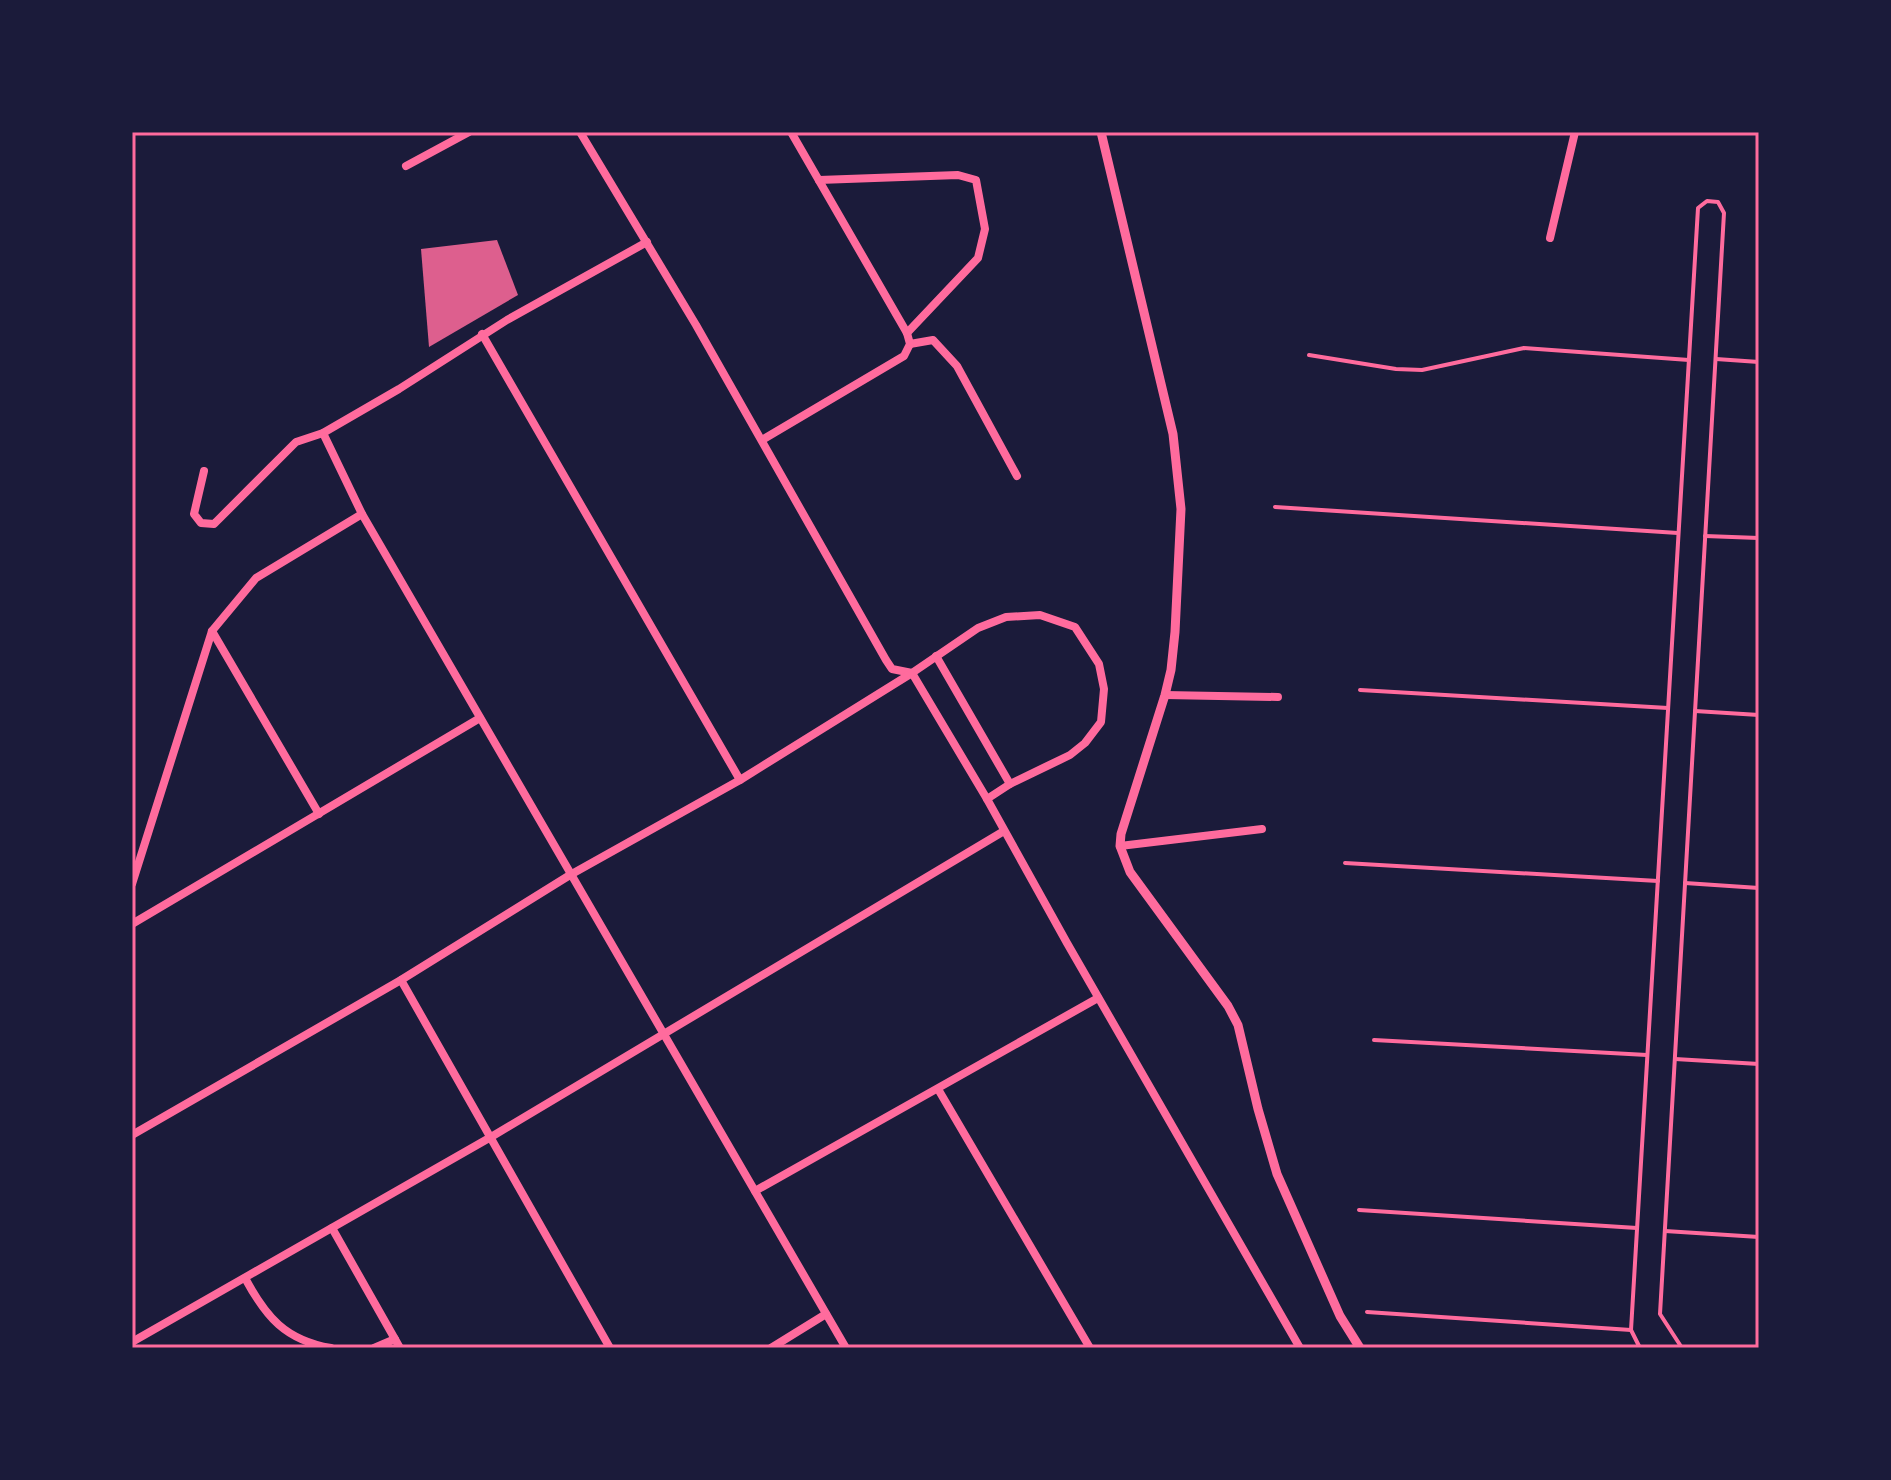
<svg xmlns="http://www.w3.org/2000/svg" width="1891" height="1480" font-family="'Golos Text',sans-serif">
<style>
.building{fill:#dd5f8e}
.lines{fill:none;stroke-linecap:round;stroke-linejoin:round}
.service{stroke:#ff6b9d;stroke-width:4}
.minor{stroke:#ff6b9d;stroke-width:8}
.tertiary{stroke:#ff6b9d;stroke-width:9}
.neatline{fill:none;stroke:#ff6b9d;stroke-width:3}
</style>
<rect width="100%" height="100%" fill="#1b1b3a"/>
<polygon class="building" points="497,240 518,295 429,347 421,249"/>
<g class="lines">
<g class="service">
<polyline points="1309,355 1396,369 1422,370 1524,348 1689,360"/>
<polyline points="1716,359 1759,362"/>
<polyline points="1275,507 1678,533"/>
<polyline points="1705,536 1759,538"/>
<polyline points="1360,690 1668,708"/>
<polyline points="1695,711 1759,715"/>
<polyline points="1345,863 1658,881"/>
<polyline points="1685,883 1759,888"/>
<polyline points="1374,1040 1647,1055"/>
<polyline points="1675,1059 1759,1064"/>
<polyline points="1359,1210 1637,1228"/>
<polyline points="1665,1231 1759,1237"/>
<polyline points="1367,1312 1631,1330"/>
<polyline points="1640,1348 1631,1330 1698,208 1707,201 1718,202 1724,213 1660,1314 1682,1348"/>
</g>
<g class="minor">
<polyline points="580,132 696,325 886,660 892,669 912,673 987,799 1067,943 1300,1348"/>
<polyline points="406,166 469,132"/>
<polyline points="819,180 958,175 976,180 985,229 978,258 907,333"/>
<polyline points="1550,238 1575,132"/>
<polyline points="482,334 740,780"/>
<polyline points="910,344 933,340 957,366 1017,476"/>
<polyline points="323,433 362,514 846,1348"/>
<polyline points="762,440 904,356 910,344 907,333 791,132"/>
<polyline points="204,471 194,514 201,523 214,524 296,442 323,433 399,389 507,320 647,242"/>
<polyline points="212,631 319,814"/>
<polyline points="936,656 1010,784"/>
<polyline points="1165,695 1278,697"/>
<polyline points="1120,846 1262,829"/>
<polyline points="132,884 212,631 256,578 362,514"/>
<polyline points="132,924 480,718"/>
<polyline points="401,980 610,1348"/>
<polyline points="938,1089 1090,1348"/>
<polyline points="132,1135 401,980 570,875 740,780 912,673 978,628 1006,617 1040,615 1075,627 1099,664 1104,689 1101,722 1085,743 1070,755 1010,784 987,799"/>
<polyline points="755,1191 1098,998"/>
<polyline points="332,1228 400,1348"/>
<path d="M245 1278C266 1317 285 1340 331 1348"/>
<polyline points="132,1342 491,1137 1004,831"/>
<polyline points="374,1348 395,1339"/>
<polyline points="771,1348 826,1314"/>
</g>
<polyline class="tertiary" points="1101,132 1173,434 1181,509 1175,632 1171,670 1165,695 1121,834 1120,846 1130,872 1228,1006 1238,1025 1258,1109 1277,1174 1340,1316 1360,1348"/>
</g>
<rect width="1891" height="1480" fill="none" stroke="#1b1b3a" stroke-width="268"/>
<rect x="134" y="134" width="1623" height="1212" class="neatline"/>
</svg>
